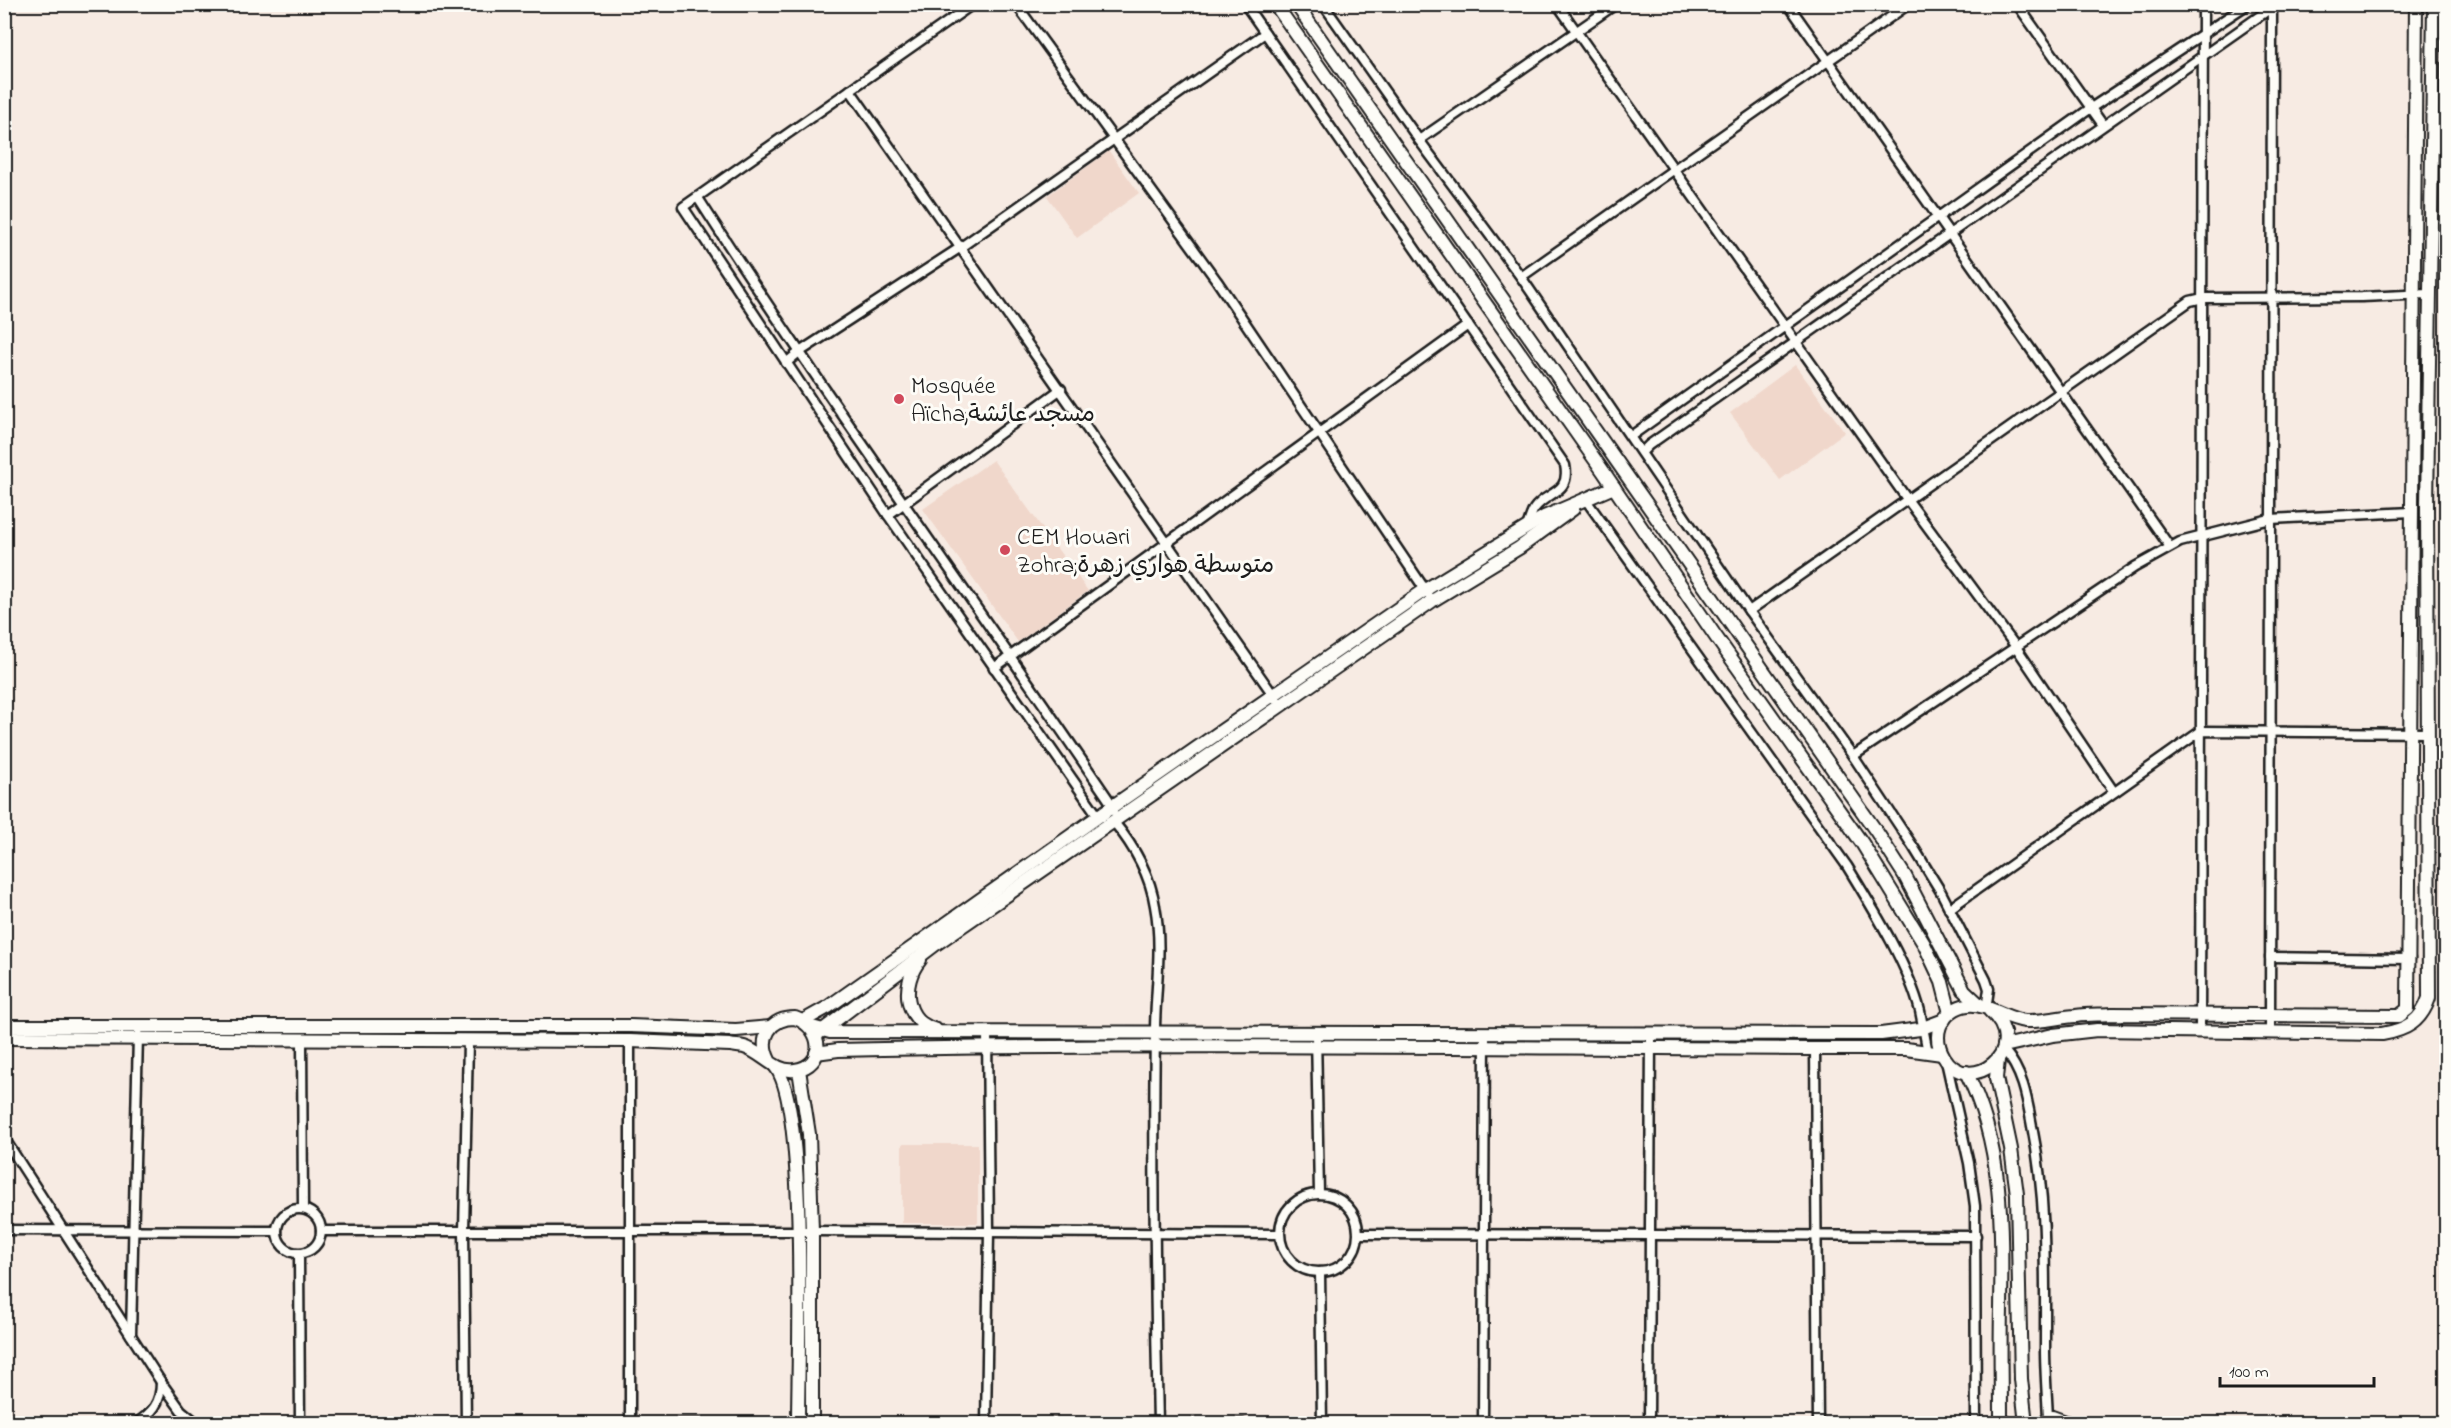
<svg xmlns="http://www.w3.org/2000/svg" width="2451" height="1428" font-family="'Indie Flower','Playpen Sans Arabic',sans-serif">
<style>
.built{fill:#f0d7cb}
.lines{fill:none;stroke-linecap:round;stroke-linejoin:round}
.street-casing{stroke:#1c1c1c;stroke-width:13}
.secondary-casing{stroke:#1c1c1c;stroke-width:16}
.street{stroke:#fdfcf7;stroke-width:8}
.secondary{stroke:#fdfcf7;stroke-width:12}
.poi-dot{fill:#d1495b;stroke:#fdfcf7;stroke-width:2}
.labels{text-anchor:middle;stroke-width:6;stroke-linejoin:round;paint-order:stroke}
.poi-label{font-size:24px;fill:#1c1c1c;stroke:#fdfcf7;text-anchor:start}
</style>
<rect width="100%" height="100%" fill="#f7ebe3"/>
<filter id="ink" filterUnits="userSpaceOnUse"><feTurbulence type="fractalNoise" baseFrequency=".0167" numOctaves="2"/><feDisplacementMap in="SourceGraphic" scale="12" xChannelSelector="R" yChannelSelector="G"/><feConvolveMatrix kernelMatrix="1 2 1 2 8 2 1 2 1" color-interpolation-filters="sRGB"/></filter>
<g filter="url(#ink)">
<g class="built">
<polygon points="1109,151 1139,193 1077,238 1047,196"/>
<polygon points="1795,365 1845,432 1780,480 1730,413"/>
<polygon points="993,460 1088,591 1018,642 923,509"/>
<rect x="902" y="1144" width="76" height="79"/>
</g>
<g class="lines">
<g class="street-casing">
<g id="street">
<polyline points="973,4 683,207 888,515 1098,816 1102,817"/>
<polyline points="1016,4 1217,281 1428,594"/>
<path d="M1245 4 1565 465C1571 495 1546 491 1534 509 1531 514 1529 521 1527 527"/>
<polyline points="1323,4 1419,140 1521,277 1749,611 1853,756 1914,848 1941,892 1986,980 1989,989 1986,1009"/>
<polyline points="1557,4 1907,499 2016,647 2114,792"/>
<polyline points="1788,4 2170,547"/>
<polyline points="2017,4 2103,125"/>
<polyline points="850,90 1276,699"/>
<polyline points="1419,140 1616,4"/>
<path d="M698 198C830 404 975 602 1113 806V811"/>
<polyline points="1521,277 1909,4"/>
<polyline points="786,363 798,353 961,247 1265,33"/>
<polyline points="1631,436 2091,108 2248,4"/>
<polyline points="1642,452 1649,445 2274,6"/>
<path d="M1586 500 1847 866C1872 907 1908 964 1920 1011 1923 1025 1925 1039 1928 1052"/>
<polyline points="888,515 1061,389"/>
<polyline points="1749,611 2190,301 2203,298 2362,297 2428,294"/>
<polyline points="994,668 1468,325"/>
<polyline points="1853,756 2135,567 2180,542 2270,519 2412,512"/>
<path d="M1113 821C1133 845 1150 874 1155 906 1163 948 1155 990 1155 1032 1153 1163 1155 1293 1158 1423"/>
<polyline points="1949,909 2201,731 2428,733"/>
<polyline points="2270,957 2410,959"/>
<polyline points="2200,1032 2203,4"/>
<polyline points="1316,1033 1319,1194"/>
<polyline points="2270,1033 2272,7"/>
<polyline points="302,1040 303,1209"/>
<polyline points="630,1041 630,1423"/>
<polyline points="1815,1049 1818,1424"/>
<path d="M2004 1050C2023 1072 2027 1098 2032 1126 2047 1200 2045 1274 2045 1349 2045 1372 2047 1395 2048 1418"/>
<polyline points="1946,1061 1969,1163 1975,1206 1976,1424"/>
<polyline points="4,1138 161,1382"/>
<circle cx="1319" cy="1233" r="39"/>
<circle cx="299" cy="1231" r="22"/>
<polyline points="4,1230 277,1231"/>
<polyline points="321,1231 812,1231 1279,1234"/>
<polyline points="1359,1234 1976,1236"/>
<polyline points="299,1254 300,1424"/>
<polyline points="1320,1272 1322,1424"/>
<polyline points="131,1335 138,1035"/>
<polyline points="4,1423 30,1424"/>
<polyline points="466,1423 464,1231 468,1041"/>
<polyline points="986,1423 989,1232 987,1032"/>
<path d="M135 1424C152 1413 161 1404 161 1382L181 1410 198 1424"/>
<polyline points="447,1424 1243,1424"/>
<polyline points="1483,1424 1485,1033"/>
<polyline points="1649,1424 1651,1034"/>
</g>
</g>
<g class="secondary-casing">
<g id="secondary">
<polyline points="1275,4 1603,471 1716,637 1862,843 1924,944 1942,982 1950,1013"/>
<polyline points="1296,4 1876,831 1905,876 1964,990 1981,1006"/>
<path d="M920 960C901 983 903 1021 936 1030"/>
<path d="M1990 1011C2034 1050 1968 1098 1944 1057 1938 1047 1936 1037 1940 1026 1945 1015 1956 1006 1968 1005 1987 1003 2006 1019 2025 1021 2042 1022 2059 1017 2076 1016 2088 1014 2100 1015 2112 1014L2399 1016 2408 1009 2416 4"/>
<polyline points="803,1021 828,1007 1113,806 1425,590 1544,517 1614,487"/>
<polyline points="4,1026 630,1026 736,1030 771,1027"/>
<polyline points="812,1027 830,1032 1881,1034 1920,1029 1944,1020"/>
<polyline points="819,1033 936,944 1432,601 1519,548 1573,509"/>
<path d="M4 1038 630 1041 730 1045C734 1046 740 1046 744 1047 762 1052 775 1073 795 1070 826 1066 824 1028 795 1018 770 1018 758 1038 769 1060"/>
<path d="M2004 1046 2053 1035 2097 1030 2382 1034C2406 1030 2421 1022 2429 998L2427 507 2434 4"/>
<path d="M816 1053 838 1050C1194 1042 1550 1049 1906 1049L1942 1054"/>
<polyline points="1998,1060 1996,1078 2011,1149 2017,1194 2021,1379 2026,1424"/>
<path d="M775 1066C808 1106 798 1359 798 1422"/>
<polyline points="799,1070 809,1134 812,1231 812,1422"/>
<path d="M1966 1072C2004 1145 2002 1230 2001 1310 2000 1346 2001 1381 2001 1416L1999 1424"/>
<polyline points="2040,1424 2052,1417 2071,1424"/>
</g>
</g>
<use href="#street" class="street"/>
<use href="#secondary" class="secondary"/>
</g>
</g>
<g class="poi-dot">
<circle cx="899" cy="399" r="6"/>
<circle cx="1005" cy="550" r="6"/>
</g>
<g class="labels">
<g class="poi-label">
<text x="911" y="393">Mosquée<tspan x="911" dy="28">Aïcha;مسجد عائشة</tspan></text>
<text x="1017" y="544">CEM Houari<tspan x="1017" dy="28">Zohra;متوسطة هواري زهرة</tspan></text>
</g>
</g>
<rect width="2451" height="1428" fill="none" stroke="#fdfcf7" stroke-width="24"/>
<rect x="12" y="12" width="2427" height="1404" fill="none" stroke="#1c1c1c" stroke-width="2" filter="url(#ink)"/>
<path d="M2220 1377v9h154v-9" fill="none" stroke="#1c1c1c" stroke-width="3"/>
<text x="2229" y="1377" font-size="18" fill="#1c1c1c" stroke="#fdfcf7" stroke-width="4.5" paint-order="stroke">100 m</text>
</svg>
